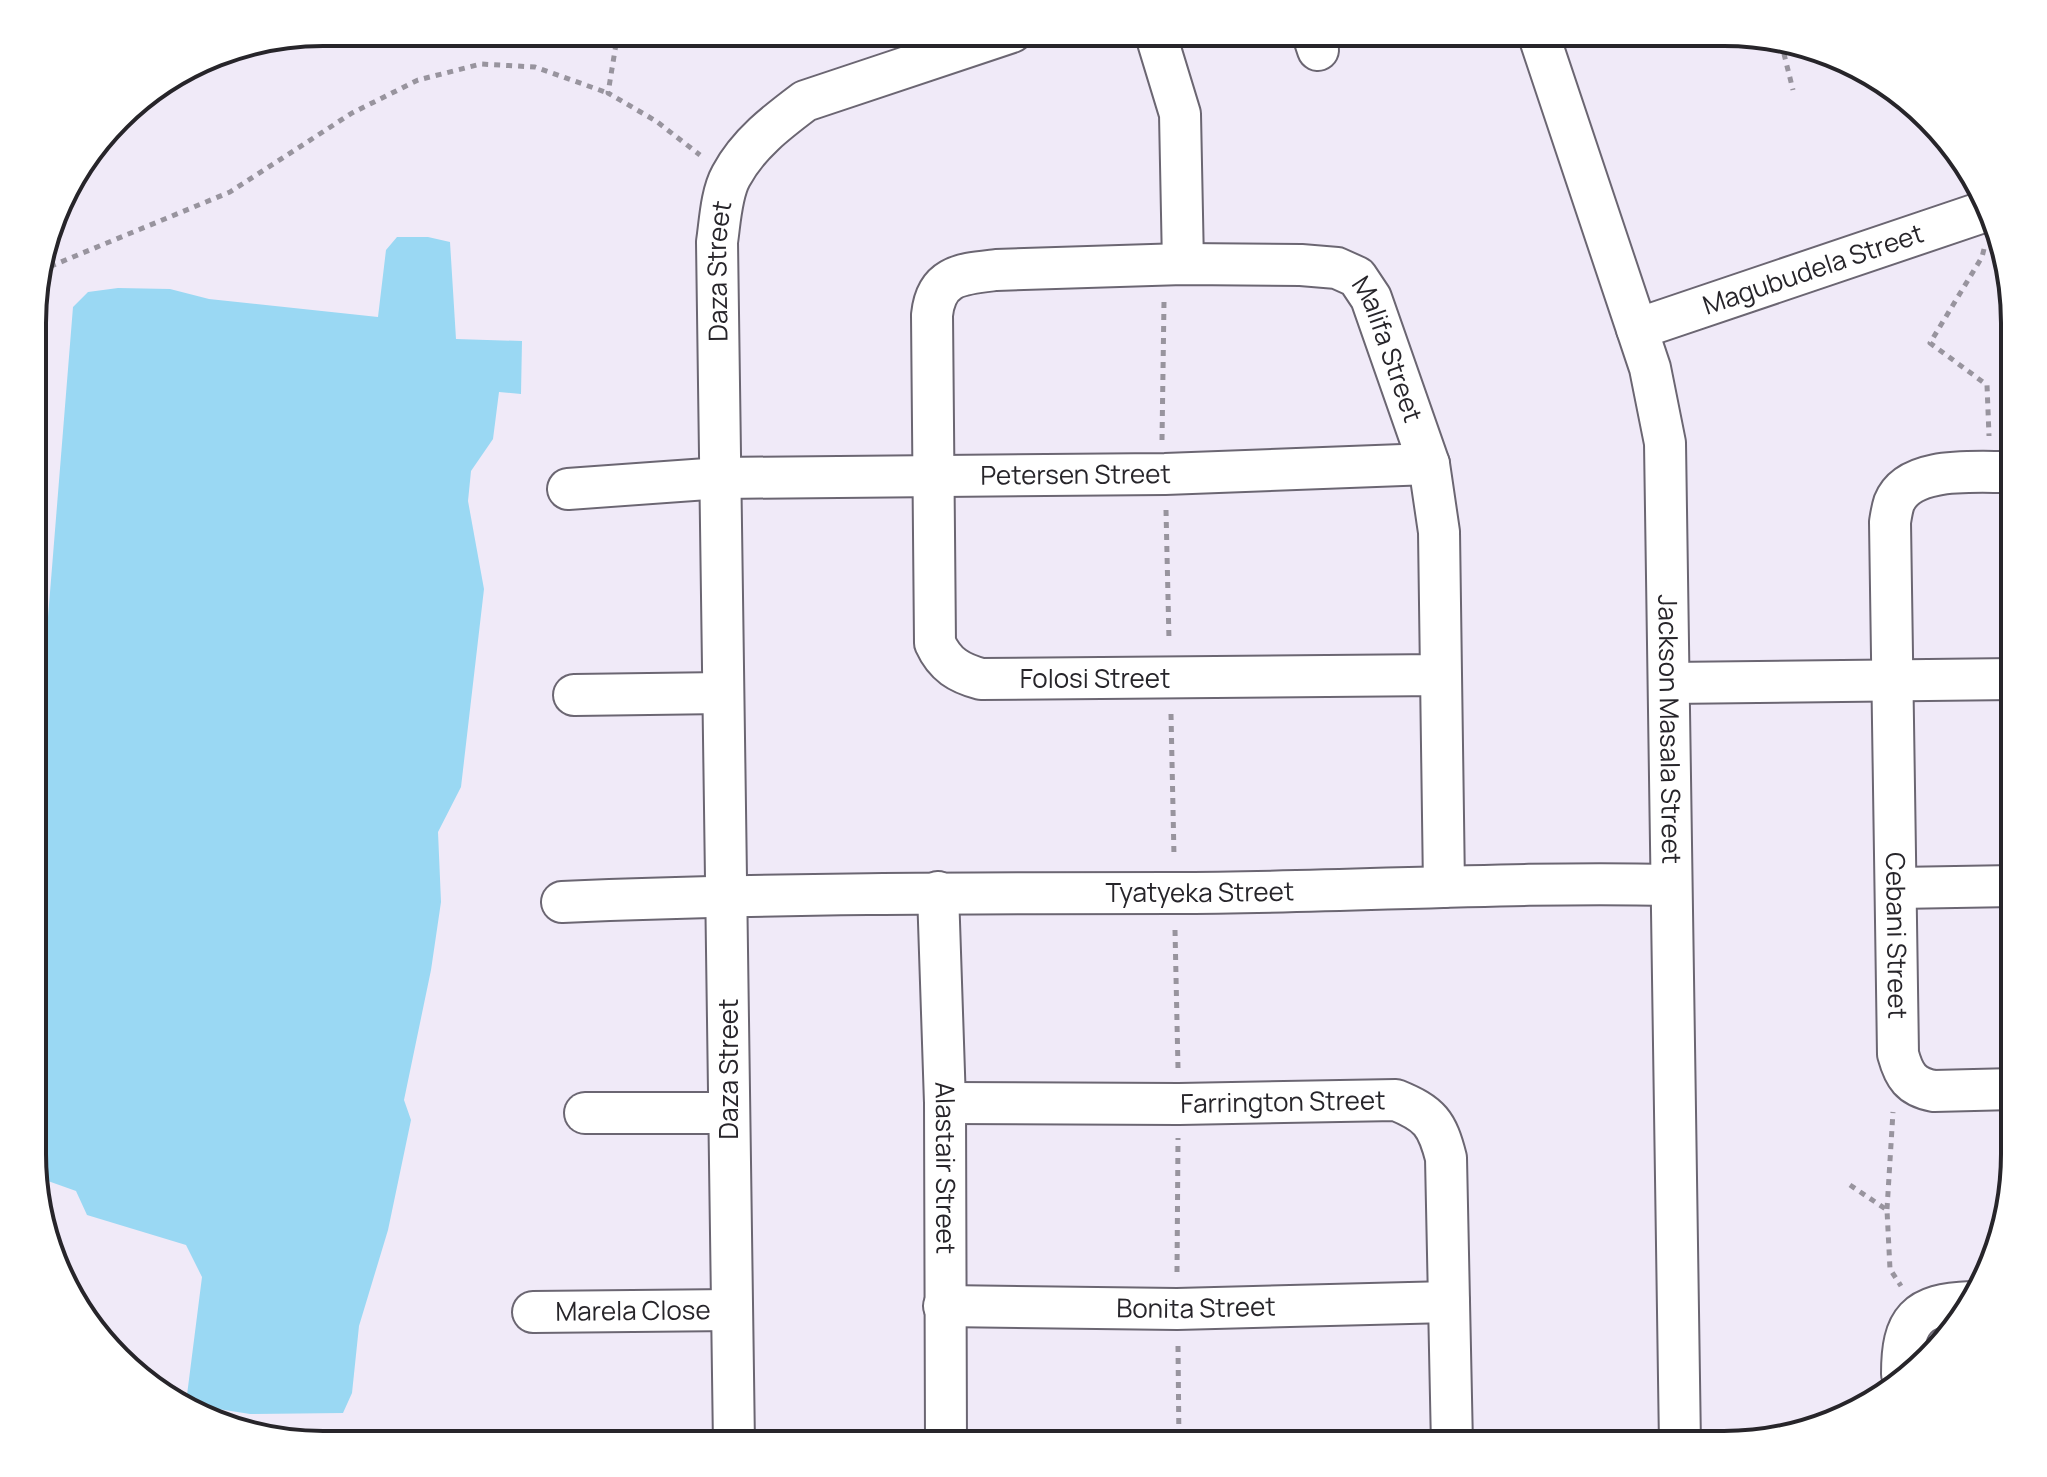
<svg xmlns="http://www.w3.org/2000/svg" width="2047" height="1477" font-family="Manrope,sans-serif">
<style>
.water{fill:#9ad8f3}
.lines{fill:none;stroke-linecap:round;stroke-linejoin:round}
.minor-casing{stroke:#6b6672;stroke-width:44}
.path{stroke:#98949e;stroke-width:5;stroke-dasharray:6 6;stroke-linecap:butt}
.minor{stroke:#fff;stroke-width:40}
.labels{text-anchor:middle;stroke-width:8;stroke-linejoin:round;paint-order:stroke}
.street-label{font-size:26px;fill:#27252a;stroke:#fff}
.rim{fill:none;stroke:#27252a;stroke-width:4}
</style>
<rect width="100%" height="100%" fill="#f0eaf8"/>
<polygon class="water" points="397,237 428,237 450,242 456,339 522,341 521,394 499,392 493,439 471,471 468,501 484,589 461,787 438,832 441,902 431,970 404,1100 411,1120 388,1230 359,1326 352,1393 343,1413 250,1414 193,1405 187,1395 202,1277 186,1245 87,1215 76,1191 34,1176 34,920 41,884 34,791 73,307 88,292 118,288 170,289 209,299 378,317 386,250"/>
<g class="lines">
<g class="minor-casing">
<g id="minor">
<polyline points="1155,32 1180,114 1183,264"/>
<polyline points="1312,32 1318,50"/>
<path id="s1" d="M1538 33 1650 368 1665 443 1680 1445"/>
<path id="s2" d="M1637 329 1989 210"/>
<path id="s3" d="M2014 472C1980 473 1909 464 1894 503 1892 509 1891 516 1890 522L1898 1054C1904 1076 1911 1087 1934 1091L2014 1089"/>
<path id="s4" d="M568 489 721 478 1165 474 1429 464"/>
<path id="s5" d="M1440 675 981 679C959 673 945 665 935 643L932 315C936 275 961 274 996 270L1183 264 1301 265 1337 268 1357 277 1371 298 1429 464 1439 532 1444 887"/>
<polyline points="1669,683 2014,679"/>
<polyline points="574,695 723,693"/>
<polyline points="1897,888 2014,886"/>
<path id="s6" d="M938 892 945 1103 946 1445"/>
<path id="s7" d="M562 902C766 893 970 893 1174 893 1340 893 1505 881 1671 885"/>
<path id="s8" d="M945 1103 1179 1104 1396 1100C1430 1114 1437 1123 1446 1158L1452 1445"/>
<polyline points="585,1113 729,1113"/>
<path id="s9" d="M944 1306 1177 1309 1449 1302"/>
<path id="s10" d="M533 1312 732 1310"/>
<path d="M1902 1374C1902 1320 1916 1304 1971 1302"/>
<path id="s11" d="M734 1445 717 242C720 222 721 194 731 176 748 144 777 122 805 101L1012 32"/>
</g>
</g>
<g class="path">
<polyline points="618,32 608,93 656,121 700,155"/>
<polyline points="1781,42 1793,90"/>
<polyline points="1984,249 1982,257 1930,343 1987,385 1989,436"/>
<polyline points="39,271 230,192 352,113 418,80 481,64 535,67 608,93"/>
<polyline points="34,305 39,271"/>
<polyline points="1162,440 1164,302"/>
<polyline points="1166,510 1169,640"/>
<polyline points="1171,714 1174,856"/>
<polyline points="1175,930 1178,1068"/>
<polyline points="1850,1185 1887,1210 1890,1269 1901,1286"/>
<polyline points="1887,1209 1893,1112"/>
<polyline points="1177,1272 1178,1138"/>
<polyline points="1178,1346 1179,1445"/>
</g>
<use href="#minor" class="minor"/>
</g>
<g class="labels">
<g class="street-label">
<text dy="9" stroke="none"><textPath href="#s2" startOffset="186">Magubudela Street</textPath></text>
<text dy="9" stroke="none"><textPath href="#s11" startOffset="1174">Daza Street</textPath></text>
<text dy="9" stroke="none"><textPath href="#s5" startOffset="1378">Malifa Street</textPath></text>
<text dy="9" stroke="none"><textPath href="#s4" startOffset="508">Petersen Street</textPath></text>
<text x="1095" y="688">Folosi Street</text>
<text dy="9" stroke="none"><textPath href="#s1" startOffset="716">Jackson Masala Street</textPath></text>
<text dy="9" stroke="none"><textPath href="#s7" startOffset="638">Tyatyeka Street</textPath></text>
<text dy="9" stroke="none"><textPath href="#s3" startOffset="564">Cebani Street</textPath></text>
<text transform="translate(729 1069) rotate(-90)" y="9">Daza Street</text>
<text dy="9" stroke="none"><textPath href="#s8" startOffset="338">Farrington Street</textPath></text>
<text dy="9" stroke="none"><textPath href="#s6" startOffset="276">Alastair Street</textPath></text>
<text dy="9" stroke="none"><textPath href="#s9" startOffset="252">Bonita Street</textPath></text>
<text dy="9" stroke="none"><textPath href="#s10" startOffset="100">Marela Close</textPath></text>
</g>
</g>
<path d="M0 0H2047V1477H0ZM323 46H1724A277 277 0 0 1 2001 323V1154A277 277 0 0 1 1724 1431H323A277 277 0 0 1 46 1154V323A277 277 0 0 1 323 46Z" fill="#fff" fill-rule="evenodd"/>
<path class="rim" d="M323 46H1724A277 277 0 0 1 2001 323V1154A277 277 0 0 1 1724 1431H323A277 277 0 0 1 46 1154V323A277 277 0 0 1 323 46Z"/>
</svg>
